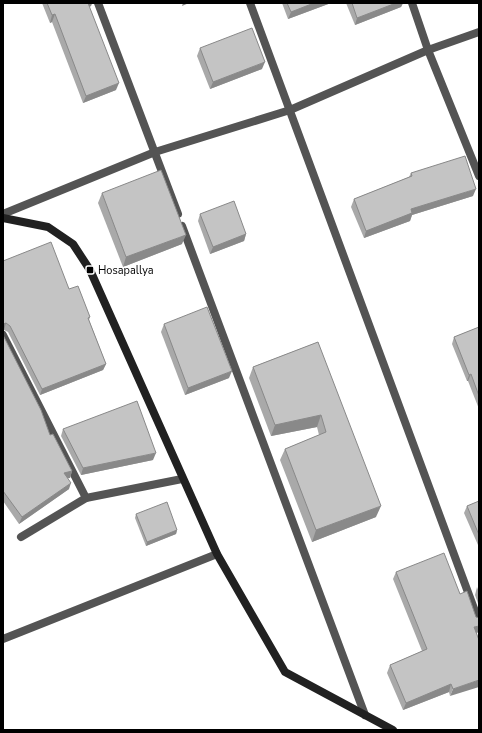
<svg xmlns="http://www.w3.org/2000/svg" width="482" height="733" font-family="'Nunito Sans',sans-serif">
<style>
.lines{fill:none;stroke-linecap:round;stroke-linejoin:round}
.minor{stroke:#545454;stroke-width:8}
.secondary{stroke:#212121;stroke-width:8}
.wall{fill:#a9a9a9}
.shaded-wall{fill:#898989}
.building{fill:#c4c4c4;stroke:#898989}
.poi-dot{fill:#000;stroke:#fff;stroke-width:1.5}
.labels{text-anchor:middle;stroke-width:3;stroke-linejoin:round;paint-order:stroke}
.poi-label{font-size:11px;fill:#000;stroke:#fff;text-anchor:start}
</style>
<rect width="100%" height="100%" fill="#fff"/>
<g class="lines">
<g class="minor">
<polyline points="98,3 178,214"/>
<polyline points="250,3 479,622"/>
<polyline points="412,3 428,50 479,176"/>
<polyline points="3,214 155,152 290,110 428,50 479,32"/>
<polyline points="182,226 365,715"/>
<polyline points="3,335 86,498 182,479"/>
<polyline points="21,537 86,498"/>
<polyline points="3,639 217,554"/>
</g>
<polyline class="secondary" points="3,218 48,227 73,244 90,270 217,554 285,672 393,730"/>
</g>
<g class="wall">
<polygon points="42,3 92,3 91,6 89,7 116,90 83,103 52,22 50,23"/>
<polygon points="282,3 331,3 288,19"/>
<polygon points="346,3 403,3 401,7 355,25"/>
<polygon points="200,48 262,69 210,89 197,56"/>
<polygon points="411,173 473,196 412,215 410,221 364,238 351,207 354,199 409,177"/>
<polygon points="102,193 182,244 123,267 98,203"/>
<polygon points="200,214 246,234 244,241 210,254 198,221"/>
<polygon points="3,261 69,289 90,317 89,320 106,364 103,370 40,395 8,332 4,330"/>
<polygon points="164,324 229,378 185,395 161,332"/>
<polygon points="479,327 479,409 468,381 467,381 452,344 454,337"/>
<polygon points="3,335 50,435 72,471 70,478 68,478 69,489 19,524 3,501"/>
<polygon points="318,342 376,517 312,542 280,460 285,449 319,435 317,427 271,436 249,378 253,367"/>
<polygon points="63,429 153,460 81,475 61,436"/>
<polygon points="479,501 479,544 478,545 464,513 467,506"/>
<polygon points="136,514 177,530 176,534 146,546 135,518"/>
<polygon points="396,572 460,594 476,633 450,696 449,692 403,710 387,673 390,665 422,651 393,579"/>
<polygon points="477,587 479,592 479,606 475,595"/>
</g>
<g class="shaded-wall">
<polygon points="87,3 92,3 91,6 85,9"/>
<polygon points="183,3 189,3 182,6"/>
<polygon points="314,3 331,3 288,19 291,12"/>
<polygon points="396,3 403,3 401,7 355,25 357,18"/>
<polygon points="55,14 52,22 50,23 52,15"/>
<polygon points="265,62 262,69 210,89 213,82"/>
<polygon points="119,83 116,90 83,103 86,96"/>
<polygon points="476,189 473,196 412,215 410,221 364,238 366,231 411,209"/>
<polygon points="246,234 244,241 210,254 213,247"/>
<polygon points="186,235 182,244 123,267 126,257"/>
<polygon points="3,323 6,323 4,330 3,330"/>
<polygon points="106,364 103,370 40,395 42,389"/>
<polygon points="232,371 229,378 185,395 188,388"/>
<polygon points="471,374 468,381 467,381 469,375"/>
<polygon points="321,415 317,427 271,436 275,425"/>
<polygon points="156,453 153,460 81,475 83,468"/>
<polygon points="72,471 70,478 62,479 64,473"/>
<polygon points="71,483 69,489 19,524 22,517"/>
<polygon points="381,506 376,517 312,542 316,530"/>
<polygon points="177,530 176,534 146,546 147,542"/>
<polygon points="479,626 479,632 472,635 474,627"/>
<polygon points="479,680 479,687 450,696 453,689"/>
<polygon points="451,684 449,692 403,710 406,703"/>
</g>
<g class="building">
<polygon points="47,3 88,3 119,83 86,96 55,14 52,15"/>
<polygon points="287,3 314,3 291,12"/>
<polygon points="352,3 396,3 357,18"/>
<polygon points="252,28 265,62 213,82 200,48"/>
<polygon points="465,156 476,189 411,209 412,213 366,231 354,199 412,176 411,173"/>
<polygon points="161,170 186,235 126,257 102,193"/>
<polygon points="234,201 246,234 213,247 200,214"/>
<polygon points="51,242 69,289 78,286 90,317 88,318 106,364 42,389 10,326 6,323 3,324 3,261"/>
<polygon points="207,307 232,371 188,388 164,324"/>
<polygon points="479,327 479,396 471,374 469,375 454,337"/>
<polygon points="3,335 41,410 50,435 53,434 72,471 64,473 71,483 22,517 3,491"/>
<polygon points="318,342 381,506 316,530 285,449 326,432 321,415 275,425 253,367"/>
<polygon points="137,401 156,453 83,468 63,429"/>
<polygon points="479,501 479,535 467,506"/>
<polygon points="167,502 177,530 147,542 136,514"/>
<polygon points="444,553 460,594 467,591 476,617 479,618 479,626 474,627 479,640 479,680 453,689 451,684 406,703 390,665 427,649 396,572"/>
</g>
<rect class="poi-dot" x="86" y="266" width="8" height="8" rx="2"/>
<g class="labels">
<g class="poi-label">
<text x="98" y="274">Hosapallya</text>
</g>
</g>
<rect width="482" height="733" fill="none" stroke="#000000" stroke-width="8"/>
</svg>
